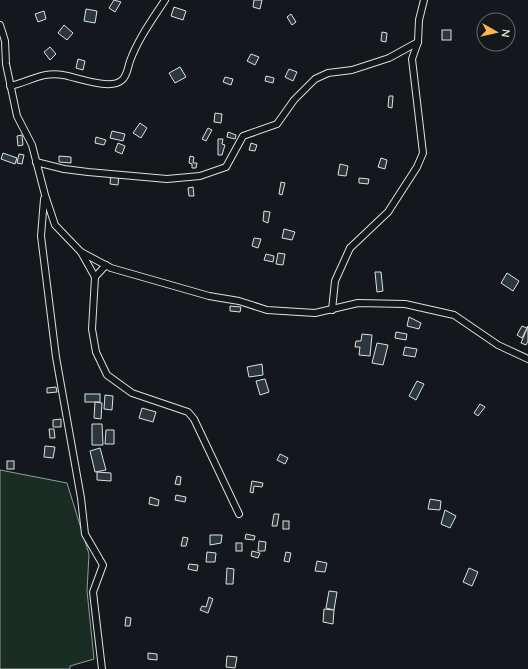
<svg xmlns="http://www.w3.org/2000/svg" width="528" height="669" font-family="Quicksand,sans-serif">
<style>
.green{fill:#1a2d24;stroke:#939e99}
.building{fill:#2c363c;stroke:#d8e6dc}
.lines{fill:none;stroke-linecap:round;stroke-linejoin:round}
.minor-casing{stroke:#d8e6dc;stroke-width:8}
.minor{stroke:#14181c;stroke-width:6}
</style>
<rect width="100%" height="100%" fill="#14181c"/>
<polygon class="green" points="0,470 67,483 89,554 87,591 94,659 70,666 70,669 0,669"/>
<g class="building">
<polygon points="114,0 121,2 115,12 109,8"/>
<polygon points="254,0 262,0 260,9 253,7"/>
<polygon points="174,7 186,11 183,20 171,16"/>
<polygon points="86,9 97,11 95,23 84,21"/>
<polygon points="44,11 46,19 38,22 35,14"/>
<polygon points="291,14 296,22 292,25 287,17"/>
<polygon points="64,25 73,33 67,40 58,33"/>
<rect x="442" y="30" width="9" height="10"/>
<polygon points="382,32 387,33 386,42 381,41"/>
<polygon points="50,47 56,54 50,60 44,52"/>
<polygon points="251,54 259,57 255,65 247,61"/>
<polygon points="78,59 85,61 83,70 76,68"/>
<polygon points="180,67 186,77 175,83 169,73"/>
<polygon points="289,69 297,72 293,81 285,77"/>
<polygon points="266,76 274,78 273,83 265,81"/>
<polygon points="225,77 233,79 231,85 223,82"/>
<polygon points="389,96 393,96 392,108 388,107"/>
<polygon points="215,113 222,114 221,123 214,122"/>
<polygon points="140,123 147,128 141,138 133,133"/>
<polygon points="208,128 212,130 206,141 202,139"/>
<polygon points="112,131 125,134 123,141 110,138"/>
<polygon points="228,132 236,135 235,139 227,137"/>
<polygon points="22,135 23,145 18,146 17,136"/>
<polygon points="96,137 106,140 104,145 95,143"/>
<polygon points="218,139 223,139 222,144 225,145 222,155 218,155"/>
<polygon points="118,143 125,146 122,154 115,151"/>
<polygon points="251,143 257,145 255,151 249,150"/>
<polygon points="3,153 17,158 15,164 1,159"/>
<polygon points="19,154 24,155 22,164 17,163"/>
<polygon points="59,156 71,157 71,163 59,162"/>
<polygon points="190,156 194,157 193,163 197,163 196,168 192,168 192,164 189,163"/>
<polygon points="381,158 387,160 385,169 378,167"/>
<polygon points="340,164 348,166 346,176 338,175"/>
<polygon points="111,174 119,175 118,185 110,184"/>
<polygon points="359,178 369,179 368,184 359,183"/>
<polygon points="281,182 285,183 282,195 279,194"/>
<polygon points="193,187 194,196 189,196 188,188"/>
<polygon points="264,211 270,212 268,223 263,221"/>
<polygon points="284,229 295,232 292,240 282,238"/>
<polygon points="254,238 261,239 258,248 252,246"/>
<polygon points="278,253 285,254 283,265 276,264"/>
<polygon points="266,254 274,256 273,262 264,260"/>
<polygon points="375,272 381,272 383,291 377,292"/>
<polygon points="507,273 519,281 513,291 501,283"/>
<polygon points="230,306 241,307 240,312 230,311"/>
<polygon points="409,317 421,323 419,329 407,326"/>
<polygon points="522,326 527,328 522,338 517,335"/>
<polygon points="528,326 528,341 526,345 521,343"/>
<polygon points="396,332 407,334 406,340 395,338"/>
<polygon points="362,334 372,335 370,356 359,355 360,347 355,347 356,341 361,341"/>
<polygon points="377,343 388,345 383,365 372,363"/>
<polygon points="405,347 417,349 415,357 403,355"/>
<polygon points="262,364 263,375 249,377 247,367"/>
<polygon points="265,379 269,392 260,395 256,381"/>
<polygon points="417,381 424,384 416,400 409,396"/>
<polygon points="56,387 57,392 47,393 47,388"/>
<rect x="85" y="394" width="15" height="8"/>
<polygon points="105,395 113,396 112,410 104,409"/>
<polygon points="95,402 102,403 101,419 94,418"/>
<polygon points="480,404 485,407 478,416 474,413"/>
<polygon points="142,408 156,412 153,422 139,418"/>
<polygon points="61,419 61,427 53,427 53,420"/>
<polygon points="92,424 102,424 103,445 92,445"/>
<polygon points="49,429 54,429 55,438 50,438"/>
<polygon points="106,430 114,430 114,444 105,444"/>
<polygon points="45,446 55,447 53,458 44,457"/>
<polygon points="100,448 106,470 95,472 90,451"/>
<polygon points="280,454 288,458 285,464 277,460"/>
<rect x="7" y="461" width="7" height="8"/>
<polygon points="97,472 111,473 111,481 97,480"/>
<polygon points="177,476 181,477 180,485 175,484"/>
<polygon points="252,481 263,483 262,487 254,486 253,493 250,492"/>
<polygon points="176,495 186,497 185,502 175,500"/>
<polygon points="150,497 159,500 158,506 149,504"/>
<polygon points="430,499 441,501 440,510 428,509"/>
<polygon points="445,510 456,516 450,528 441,524"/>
<polygon points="274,514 279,514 277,526 272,526"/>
<rect x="283" y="521" width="6" height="8"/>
<polygon points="246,534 255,536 254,540 245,539"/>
<polygon points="210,535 222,535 221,543 210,545"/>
<polygon points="183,537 188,538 186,546 181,546"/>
<polygon points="259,541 266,542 265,551 258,551"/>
<rect x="236" y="543" width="6" height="8"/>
<polygon points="252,551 260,553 258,558 251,556"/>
<polygon points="207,552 216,553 215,562 206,562"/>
<polygon points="286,552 291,553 289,562 284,561"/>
<polygon points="317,561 327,563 325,572 315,571"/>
<polygon points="189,564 198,565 197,571 188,569"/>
<polygon points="227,568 234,569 233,584 226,584"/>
<polygon points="469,568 478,572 472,586 463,582"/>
<polygon points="329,591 337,592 334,610 326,608"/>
<polygon points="209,597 213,599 208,613 200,610 202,606 206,607"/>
<polygon points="324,609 334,610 333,624 323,622"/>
<polygon points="126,617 131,618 130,626 125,626"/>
<polygon points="148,653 157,654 157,660 148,659"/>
<polygon points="227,656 237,657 235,668 226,667"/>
</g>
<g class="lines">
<g class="minor-casing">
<g id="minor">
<polyline points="0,25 5,41 6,64 17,116 32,145 45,195 55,225 81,252 95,277 92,329 96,352 107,375 132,393 188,412 194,419 239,514"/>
<path d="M10 86C29 82 43 71 63 75 76 77 111 91 122 80 127 76 128 67 130 61 138 39 152 20 165 0"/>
<polyline points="36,162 64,169 88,172 167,179 200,176 226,167 243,136 277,124 294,100 315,79 328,73 352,70 389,58 418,42"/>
<polyline points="44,199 41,236 56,357 81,498 85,534 103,565 93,592 102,669"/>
<polyline points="81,252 111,268 209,296 239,301 267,310 315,313 358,303 405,304 454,315 498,345 528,359"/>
<polyline points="95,277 106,265"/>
<polyline points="332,310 335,281 350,248 388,212 417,167 423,153 412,59 418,42 419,20 424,0"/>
</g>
</g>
<use href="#minor" class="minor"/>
</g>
<g transform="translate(496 32) rotate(98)"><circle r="19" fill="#14181c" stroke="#626a69"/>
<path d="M0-3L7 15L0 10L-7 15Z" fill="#ffb74d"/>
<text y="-6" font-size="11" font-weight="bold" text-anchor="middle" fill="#d8e6dc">N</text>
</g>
</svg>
